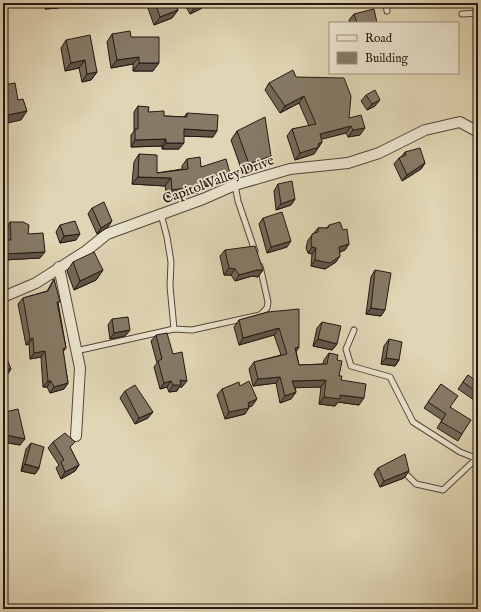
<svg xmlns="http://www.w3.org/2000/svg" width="481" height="612" font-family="'IM FELL English',serif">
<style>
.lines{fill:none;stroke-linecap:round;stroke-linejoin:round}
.lane-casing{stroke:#53463a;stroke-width:7}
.street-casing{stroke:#53463a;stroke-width:12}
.lane{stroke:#ebe4ce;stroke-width:5}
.street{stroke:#ebe4ce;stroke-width:10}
.wall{fill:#736958;stroke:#241712}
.shaded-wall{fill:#5e5547;stroke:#241712}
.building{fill:#867a66;stroke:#241712}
.labels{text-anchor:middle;stroke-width:3.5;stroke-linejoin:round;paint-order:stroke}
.street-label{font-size:14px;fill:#241712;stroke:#ebe4ce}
</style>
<rect width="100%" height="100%" fill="#e0d5b4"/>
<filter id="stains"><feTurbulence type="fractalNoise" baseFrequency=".005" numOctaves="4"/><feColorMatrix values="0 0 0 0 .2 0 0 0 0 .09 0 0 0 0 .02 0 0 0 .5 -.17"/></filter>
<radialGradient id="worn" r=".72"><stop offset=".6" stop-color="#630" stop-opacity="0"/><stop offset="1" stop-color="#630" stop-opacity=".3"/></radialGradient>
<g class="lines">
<g class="lane-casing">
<g id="lane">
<polyline points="386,3 387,11"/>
<polyline points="462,14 478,13"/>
<polyline points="235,185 238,201 255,251"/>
<polyline points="161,214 167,237 171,262 170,286 174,329 192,330 260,315 267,308 268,302 260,266"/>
<polyline points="354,330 346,349 351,366 390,377 413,422 460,452 478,459"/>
<polyline points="76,351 174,329"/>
<polyline points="408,476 416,484 443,490 476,459"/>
</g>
</g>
<g class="street-casing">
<g id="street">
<polyline points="59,267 80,368 76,436"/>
<polyline points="3,297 36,283 86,251 107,234 203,199 235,185 290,169 348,163 379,153 425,130 460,122 478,132"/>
</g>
</g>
<use href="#lane" class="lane"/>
<use href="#street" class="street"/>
</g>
<g class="wall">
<polygon points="45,3 62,3 59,8 45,9"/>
<polygon points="146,3 175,3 178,10 172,18 154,25"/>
<polygon points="184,3 205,3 202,8 190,14"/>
<polygon points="354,14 377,23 350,23 349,20"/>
<polygon points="112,34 131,37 153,71 133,71 133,64 111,68 107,42"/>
<polygon points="66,40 97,72 91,80 82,82 79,68 65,71 61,48"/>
<polygon points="296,77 349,118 360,135 348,137 346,133 321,139 322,142 314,154 295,160 287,136 292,129 309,126 299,103 280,113 265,90 269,83"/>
<polygon points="366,95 375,106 367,110 361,101"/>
<polygon points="138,106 148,112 164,116 184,117 187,113 213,137 184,136 179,149 162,149 162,146 131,147 131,135 134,131 134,112"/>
<polygon points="237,131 265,165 243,174 231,140"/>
<polygon points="405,152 425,163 421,169 402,181 394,164 399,158 401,157"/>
<polygon points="139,154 157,173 182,169 182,166 187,159 201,167 230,173 225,180 202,188 198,193 167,197 165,186 132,184 134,162"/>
<polygon points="278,184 295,199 291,205 276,210 274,191"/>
<polygon points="92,208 108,227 97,234 88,214"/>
<polygon points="263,218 287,247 267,253 259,224"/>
<polygon points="10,222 28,234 40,258 4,260 3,240 6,240 6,228"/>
<polygon points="60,225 76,240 60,243 56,232"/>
<polygon points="329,225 349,244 345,250 340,252 336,262 325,269 311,266 312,254 308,253 306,248 308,240 318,228 327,228"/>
<polygon points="225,250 263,270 258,277 252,276 235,281 231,275 224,275 220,256"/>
<polygon points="73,262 103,270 96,280 74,290 67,271"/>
<polygon points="375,270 381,316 366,314 371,277"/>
<polygon points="54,279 66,348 63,352 68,383 64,389 50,393 47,387 43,387 41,357 30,359 29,344 26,345 18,304 23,298 47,291"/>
<polygon points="268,312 296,351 299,365 323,364 324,360 329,353 337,360 339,376 359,405 338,402 335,406 319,404 321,387 295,387 296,392 291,399 280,403 276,383 253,386 249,369 254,362 281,355 274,335 239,345 234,327 239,320"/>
<polygon points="112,319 130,330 125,336 110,339 108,325"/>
<polygon points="322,322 337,344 332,350 313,346 317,328"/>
<polygon points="156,335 182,387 179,387 177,391 169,392 167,387 160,389 154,367 157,363 151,341"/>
<polygon points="389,339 399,360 395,366 381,364 384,346"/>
<polygon points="468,375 478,394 474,400 458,389"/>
<polygon points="441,384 450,407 462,434 458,441 437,428 442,420 424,408"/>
<polygon points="240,386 252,406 249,407 245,414 225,419 217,395 222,389"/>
<polygon points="125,391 148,418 135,424 120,398"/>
<polygon points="5,412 20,445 3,442 3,415"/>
<polygon points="53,442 70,448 79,465 75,471 61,479 56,468 59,465 48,448"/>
<polygon points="31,443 39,468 35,474 21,471 26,449"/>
<polygon points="378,468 409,471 404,478 380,487 374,474"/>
</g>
<g class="shaded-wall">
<polygon points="27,3 39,3 25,5"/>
<polygon points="50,3 62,3 59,8 45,9"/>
<polygon points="200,3 205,3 202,8 190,14 196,5"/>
<polygon points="178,10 172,18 154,25 160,17"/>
<polygon points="139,57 133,64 111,68 117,60"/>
<polygon points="85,60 79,68 65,71 71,63"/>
<polygon points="139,63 159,63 153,71 133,71"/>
<polygon points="97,72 91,80 82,82 87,74"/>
<polygon points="304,96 299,103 280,113 285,106"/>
<polygon points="380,100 375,106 367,110 372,104"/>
<polygon points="27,111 21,120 3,124 3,116"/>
<polygon points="351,126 346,133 315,141 320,134"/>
<polygon points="365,128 360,135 348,137 353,130"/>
<polygon points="184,129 217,131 213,137 179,136"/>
<polygon points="166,139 162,146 131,147 135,140"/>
<polygon points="322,142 314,154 295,160 300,153"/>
<polygon points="166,143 184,143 179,149 162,149"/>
<polygon points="271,156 265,165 243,174 249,164"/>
<polygon points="425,163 421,169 402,181 407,175"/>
<polygon points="230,173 225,180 202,188 198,193 167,197 172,190 203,182"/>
<polygon points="138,177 171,178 165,186 132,184"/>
<polygon points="295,199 291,205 276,210 281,204"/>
<polygon points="3,221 7,221 3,227"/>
<polygon points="112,221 108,227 97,234 101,228"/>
<polygon points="80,234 76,240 60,243 64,236"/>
<polygon points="291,241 287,247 267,253 271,247"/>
<polygon points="349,244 345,250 334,254 339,247"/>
<polygon points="312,247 316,248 312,254 308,253"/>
<polygon points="45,252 40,258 3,260 4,254"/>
<polygon points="340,256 336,262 325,269 311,266 315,260"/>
<polygon points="229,268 235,269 231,275 224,275"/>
<polygon points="103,270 96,280 74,290 80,281"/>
<polygon points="257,270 263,270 258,277 252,276 235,281 239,275"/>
<polygon points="371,308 385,310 381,316 366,314"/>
<polygon points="279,328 274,335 239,345 243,338"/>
<polygon points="130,330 125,336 110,339 114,333"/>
<polygon points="33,338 29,344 26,345 30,339"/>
<polygon points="318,339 337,344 332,350 313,346"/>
<polygon points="299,347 295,354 295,348"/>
<polygon points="45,351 41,357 30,359 34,353"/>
<polygon points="386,358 399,360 395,366 381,364"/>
<polygon points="3,369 11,369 6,377 3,377"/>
<polygon points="280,377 276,383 253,386 258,379"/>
<polygon points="180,380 187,381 182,387 179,387 177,391 169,392 173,385"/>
<polygon points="326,380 321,387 288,388 292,381"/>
<polygon points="48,381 51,381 47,387 43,387"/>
<polygon points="171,381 167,387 160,389 164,383"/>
<polygon points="68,383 64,389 50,393 54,387"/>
<polygon points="296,392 291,399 280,403 285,396"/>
<polygon points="340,395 364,398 359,405 338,402 335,406 319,404 324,397"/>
<polygon points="257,399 252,406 246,408 249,408 245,414 225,419 229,412"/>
<polygon points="153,412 148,418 135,424 139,418"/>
<polygon points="6,435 25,439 20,445 3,442 3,439"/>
<polygon points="25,464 39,468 35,474 21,471"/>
<polygon points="79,465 75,471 61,479 65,472"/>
<polygon points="409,471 404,478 380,487 384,481"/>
</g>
<g class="building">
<polygon points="155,3 175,3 178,10 160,17"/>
<polygon points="374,9 377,23 357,23 354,14"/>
<polygon points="130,31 131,37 159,37 159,63 139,63 139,57 117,60 112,34"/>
<polygon points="90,35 97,72 87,74 85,60 71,63 66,40"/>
<polygon points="293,70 296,77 344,78 351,96 349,118 361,115 365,128 353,130 351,126 320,134 322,142 318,144 319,147 300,153 292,129 316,124 304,96 285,106 269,83"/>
<polygon points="15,83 18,100 23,99 27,111 3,116 3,85"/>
<polygon points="375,90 380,100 372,104 366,95"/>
<polygon points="138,106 149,107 148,112 164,111 164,116 187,117 187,113 218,115 217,131 184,129 184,143 166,143 166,139 135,140 135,129 138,129"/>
<polygon points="265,117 271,156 249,164 237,131"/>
<polygon points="420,148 425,163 407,175 399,158 406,155 405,152"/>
<polygon points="139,154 157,155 157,173 188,169 187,159 200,157 201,167 226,159 230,173 203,182 204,185 172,190 171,178 138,177"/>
<polygon points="292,181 295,199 281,204 278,184"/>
<polygon points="104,202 112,221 101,228 92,208"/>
<polygon points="7,211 7,221 3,221 3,212"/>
<polygon points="282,212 291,241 271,247 263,218"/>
<polygon points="75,221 80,234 64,236 60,225"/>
<polygon points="10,222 23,222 29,225 28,234 43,233 45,252 4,254 3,269 3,240 11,240"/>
<polygon points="340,222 343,230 347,229 349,244 339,247 340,256 330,263 315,260 316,248 312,247 311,242 312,234 318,232 318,228 328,228 329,225"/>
<polygon points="255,246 263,270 257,270 239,275 235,269 229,268 225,250"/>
<polygon points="94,252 103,270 80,281 73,262"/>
<polygon points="375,270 391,273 385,310 371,308"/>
<polygon points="54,279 60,302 57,302 66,348 63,349 68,383 54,387 51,381 48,381 45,351 34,353 33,338 30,339 23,298 48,291"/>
<polygon points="299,309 299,347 295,348 299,365 327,364 329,353 338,355 337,360 342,361 339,376 342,376 341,380 366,384 364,398 340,395 340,399 324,397 326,380 292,381 296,392 285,396 280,377 258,379 254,362 287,354 279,328 243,338 239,320 268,312"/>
<polygon points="128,317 130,330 114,333 112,319"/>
<polygon points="322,322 341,326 337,344 318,339"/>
<polygon points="167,333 173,354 182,352 187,381 180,380 181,385 173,385 171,381 164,383 158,361 162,359 156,335"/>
<polygon points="389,339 402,342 399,360 386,358"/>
<polygon points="3,354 5,354 11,369 3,369"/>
<polygon points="468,375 478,382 478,393 463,382"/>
<polygon points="249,381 257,399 248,403 249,408 229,412 222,389 239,382 240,386"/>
<polygon points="441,384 458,396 450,407 471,420 462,434 441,422 446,414 428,402"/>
<polygon points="135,385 153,412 139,418 125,391"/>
<polygon points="18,409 25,439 6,435 8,424 5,412"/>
<polygon points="65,433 75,442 70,447 79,465 65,472 61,462 64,460 53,442"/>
<polygon points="31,443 44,447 39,468 25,464"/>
<polygon points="405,454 409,471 384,481 378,468"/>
</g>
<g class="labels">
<g class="street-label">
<text transform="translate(218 179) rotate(-20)" y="5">Capitol Valley Drive</text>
</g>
</g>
<rect width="481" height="612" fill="none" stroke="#e0d5b4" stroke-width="16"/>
<rect x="4" y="4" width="473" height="604" fill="none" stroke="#241712" stroke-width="2"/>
<rect x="8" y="8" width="465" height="596" fill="none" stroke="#241712"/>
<rect x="329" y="22" width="130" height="52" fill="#ebe4ce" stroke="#9b9283"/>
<rect x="337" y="35" width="20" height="6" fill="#ebe4ce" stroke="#9b9283"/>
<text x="365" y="42" font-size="12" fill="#241712">Road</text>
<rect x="337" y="52" width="20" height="12" fill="#867a66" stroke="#9b9283"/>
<text x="365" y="62" font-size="12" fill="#241712">Building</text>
<rect width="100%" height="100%" filter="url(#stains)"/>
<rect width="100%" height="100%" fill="url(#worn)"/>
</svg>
